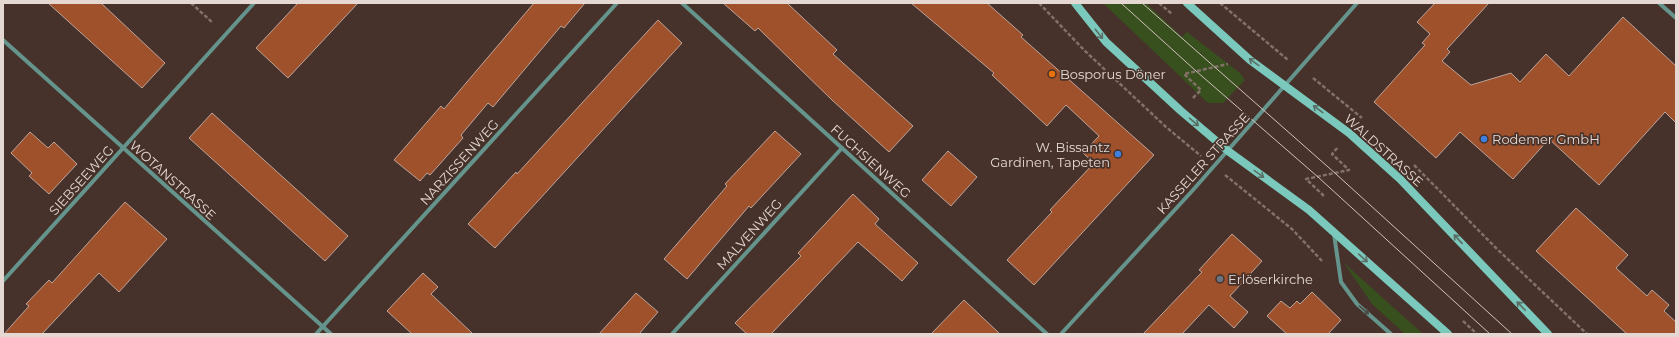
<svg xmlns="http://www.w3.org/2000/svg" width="1679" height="337" font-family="Montserrat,sans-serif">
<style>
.green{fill:#384f1e}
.building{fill:#9f512c;stroke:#bda49a}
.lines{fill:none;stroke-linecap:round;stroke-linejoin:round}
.path{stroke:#827169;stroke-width:2.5;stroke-dasharray:4 2;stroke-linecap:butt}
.street{stroke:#65948d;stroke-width:4}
.secondary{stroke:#7bc8bd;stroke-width:8}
.tram{stroke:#cfc1ba;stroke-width:1}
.oneway{stroke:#5b6e65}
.oneway2{stroke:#4c463e}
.food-dot{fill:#e8710a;stroke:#46322a;stroke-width:1.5}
.shop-dot{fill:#3f7fe0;stroke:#46322a;stroke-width:1.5}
.worship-dot{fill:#6b7280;stroke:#46322a;stroke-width:1.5}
.labels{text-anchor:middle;stroke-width:3.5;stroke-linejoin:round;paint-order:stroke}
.poi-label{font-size:13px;fill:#e5d8d2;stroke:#46322a;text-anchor:start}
.street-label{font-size:13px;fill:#e5d8d2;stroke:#46322a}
</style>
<rect width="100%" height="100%" fill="#46322a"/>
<g class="green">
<polygon points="1103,3 1146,3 1182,37 1187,32 1240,73 1245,80 1223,103 1208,103"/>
<polygon points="1344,263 1423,334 1405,334 1372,304"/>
</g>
<g class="building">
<polygon points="48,3 101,3 165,63 142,88"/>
<polygon points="298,3 358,3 288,78 256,48"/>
<polygon points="534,3 585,3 564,28 561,26 493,107 488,103 461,135 463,138 430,175 427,173 420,181 394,160 441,106 444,109"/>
<polygon points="723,3 787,3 837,50 833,54 913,126 889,152 832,100 758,28 755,31"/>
<polygon points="911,3 987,3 1023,35 1021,37 1154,155 1034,285 1007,260 1052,212 1050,210 1094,163 1083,153 1099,136 1066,105 1047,126 992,75 994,73"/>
<polygon points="1435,3 1489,3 1447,49 1450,52 1442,61 1471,85 1511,73 1520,82 1546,54 1569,76 1623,17 1676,66 1676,123 1665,112 1599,185 1549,139 1513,179 1460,132 1436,158 1374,102 1425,45 1422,43 1430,34 1417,22"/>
<polygon points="658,20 682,43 495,248 468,224 516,172 517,174"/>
<polygon points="212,113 348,236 325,261 189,138"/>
<polygon points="775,131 801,154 751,208 749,206 687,279 664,259 727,186 725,184"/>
<polygon points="30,132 48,148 54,142 77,164 49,194 29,176 32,173 11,153"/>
<polygon points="948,151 977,177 951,206 922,180"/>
<polygon points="853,194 879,219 875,224 918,263 902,281 858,242 771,334 747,334 735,323 801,256 798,253"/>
<polygon points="125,202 167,239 119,292 99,273 42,334 4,334 29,306 26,304 49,280 52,283"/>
<polygon points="1576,208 1628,255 1616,268 1647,296 1652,290 1669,305 1664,311 1676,322 1676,334 1627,334 1536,251"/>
<polygon points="1232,234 1262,261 1230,296 1248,312 1234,328 1209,305 1182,334 1143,334 1202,272 1199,270"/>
<polygon points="423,273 438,287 431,294 473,334 412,334 387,311"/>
<polygon points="1312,292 1341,320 1328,334 1287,334 1267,316 1281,301 1290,308 1297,301 1300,304"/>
<polygon points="636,293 658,312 639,334 599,334"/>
<polygon points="964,300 1000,334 931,334"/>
</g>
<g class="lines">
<g class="path">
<polyline points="191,3 213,23"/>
<polyline points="1039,3 1084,50 1166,127 1201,156"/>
<polyline points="1159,3 1172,14"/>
<polyline points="1220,3 1288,60"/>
<polyline points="1313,78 1362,118"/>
<polyline points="1193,98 1201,90 1184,74 1228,64"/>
<polyline points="1414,165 1496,248 1587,334"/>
<polyline points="1225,175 1292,229 1322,261"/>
<polyline points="1322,196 1323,195 1306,179 1349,170 1332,154 1338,147"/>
<polyline points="1463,321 1477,334"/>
</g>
<g class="street">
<polyline points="682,3 1047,334"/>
<polyline points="1659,3 1676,18"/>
<polyline points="3,40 331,334"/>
<polyline points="1334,234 1341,282 1357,304 1391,334"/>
<polyline points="3,281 254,3"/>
<polyline points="316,334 617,3"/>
<polyline points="672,334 842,148"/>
<polyline points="1061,334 1193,190 1357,3"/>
</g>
<g class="secondary">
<polyline points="1075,3 1106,42 1181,111 1228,151 1309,210 1448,334"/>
<polyline points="1187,3 1250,60 1349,133 1400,179 1548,334"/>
</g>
<g class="tram">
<polyline points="1121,3 1196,71 1318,177 1490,334"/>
<polyline points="1142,3 1336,174 1512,334"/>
</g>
</g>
<defs><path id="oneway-shaft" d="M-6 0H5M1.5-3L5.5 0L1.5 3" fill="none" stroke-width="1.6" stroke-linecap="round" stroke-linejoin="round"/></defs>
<g class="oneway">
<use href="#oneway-shaft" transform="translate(1099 34) rotate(52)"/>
<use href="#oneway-shaft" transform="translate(1254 62) rotate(-144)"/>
<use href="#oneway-shaft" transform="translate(1318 109) rotate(-143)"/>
<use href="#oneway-shaft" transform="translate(1194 122) rotate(40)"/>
<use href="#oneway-shaft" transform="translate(1259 174) rotate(36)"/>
<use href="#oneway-shaft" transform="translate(1458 239) rotate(-133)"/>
<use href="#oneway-shaft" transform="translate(1363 258) rotate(42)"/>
<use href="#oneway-shaft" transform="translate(1521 306) rotate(-134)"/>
</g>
<use class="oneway2" href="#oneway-shaft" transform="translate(1364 310) rotate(42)"/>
<circle class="food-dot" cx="1052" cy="74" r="4"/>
<g class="shop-dot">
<circle cx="1484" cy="139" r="4"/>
<circle cx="1118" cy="154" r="4"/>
</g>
<circle class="worship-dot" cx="1220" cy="279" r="4"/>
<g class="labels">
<g class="poi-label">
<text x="1060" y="79">Bosporus Döner</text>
<text x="1492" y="144">Rodemer GmbH</text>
<text x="1110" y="152" text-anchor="end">W. Bissantz<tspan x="1110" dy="15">Gardinen, Tapeten</tspan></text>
<text x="1228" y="284">Erlöserkirche</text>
</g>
<g class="street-label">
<text transform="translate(1384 150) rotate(42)" y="5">WALDSTRASSE</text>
<text transform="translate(871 161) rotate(42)" y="5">FUCHSIENWEG</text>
<text transform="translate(459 162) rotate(-48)" y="5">NARZISSENWEG</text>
<text transform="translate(1203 163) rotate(-48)" y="5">KASSELER STRASSE</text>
<text transform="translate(81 180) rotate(-48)" y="5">SIEBSEEWEG</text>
<text transform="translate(173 180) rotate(42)" y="5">WOTANSTRASSE</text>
<text transform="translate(749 234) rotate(-48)" y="5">MALVENWEG</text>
</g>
</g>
<rect width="1679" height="337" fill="none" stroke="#e5d8d2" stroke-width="8"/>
</svg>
